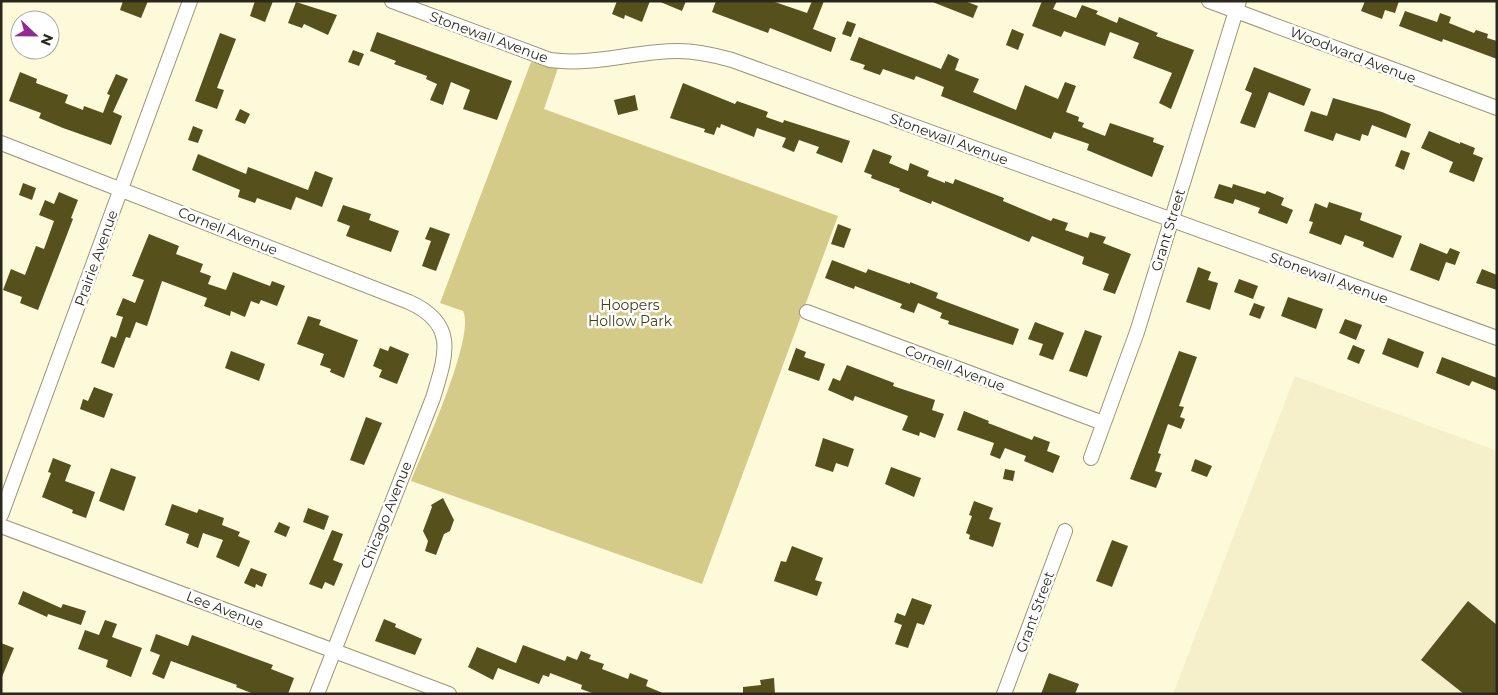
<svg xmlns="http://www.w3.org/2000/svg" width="1498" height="695" font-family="Montserrat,sans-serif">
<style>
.built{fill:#f5f0c9}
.green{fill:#d4cb89}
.building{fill:#56501d}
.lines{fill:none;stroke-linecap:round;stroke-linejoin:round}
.street-casing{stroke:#9a967a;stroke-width:16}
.street{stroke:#fff;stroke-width:14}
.labels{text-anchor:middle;stroke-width:5;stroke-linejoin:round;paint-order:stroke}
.street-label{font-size:14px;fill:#2a281d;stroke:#fff}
.park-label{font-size:14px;fill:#454018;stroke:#fff}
</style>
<rect width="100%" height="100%" fill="#fdfada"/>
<polygon class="built" points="1295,376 1497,451 1497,694 1173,694"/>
<path class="green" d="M531 62 558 68 544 109 838 216 702 584 411 481C423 451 476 336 463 311L440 303Z"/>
<g class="building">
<polygon points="123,1 148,1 141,18 120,10"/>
<polygon points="255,1 273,1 265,22 250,16"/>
<polygon points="617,1 650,1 642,22 625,15 624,19 612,14"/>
<polygon points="658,1 686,1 682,11"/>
<polygon points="716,1 772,1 807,13 812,1 824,1 813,29 836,38 831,52 770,28 768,33 712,12"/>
<polygon points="930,1 965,1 978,6 973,18"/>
<polygon points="1042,1 1057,1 1053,9 1076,18 1082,5 1098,11 1096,14 1117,23 1119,17 1158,33 1156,36 1194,50 1171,109 1159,103 1172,73 1133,58 1139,43 1110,32 1105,46 1064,31 1061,37 1032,26"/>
<polygon points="1365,1 1399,1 1395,13 1385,10 1382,19 1361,11"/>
<polygon points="296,2 337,15 328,35 304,24 302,28 288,23"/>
<polygon points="1405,11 1437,22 1440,13 1451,17 1449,23 1474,33 1476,30 1488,34 1487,38 1497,41 1497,59 1443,39 1442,42 1399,26"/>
<polygon points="847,21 856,24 851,37 842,34"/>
<polygon points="1012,29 1024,34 1018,50 1006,45"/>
<polygon points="377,32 512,81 497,120 463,109 470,90 451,82 443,105 430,100 437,84 426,79 427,76 394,64 396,61 370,51"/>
<polygon points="220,33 236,39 217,88 224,90 217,109 195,101"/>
<polygon points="859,37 941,69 948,54 959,59 955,70 979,79 973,92 1016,110 1025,85 1058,99 1065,82 1076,86 1066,112 1079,117 1078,121 1084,123 1082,127 1105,136 1110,123 1154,138 1153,142 1164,146 1152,177 1087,150 1089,144 1054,132 1051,139 941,96 944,87 916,76 914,80 883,69 880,75 863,69 865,65 850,60"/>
<polygon points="353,50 364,54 359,66 348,62"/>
<polygon points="1254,67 1311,89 1304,106 1269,92 1255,128 1240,123 1252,93 1245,90"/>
<polygon points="20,72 37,79 36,83 68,95 65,103 83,110 84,106 103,113 110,95 107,94 116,74 128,79 113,112 122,116 111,145 63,128 39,118 41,113 9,101"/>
<polygon points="683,83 735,104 737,101 768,112 766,117 783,123 784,120 850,141 842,163 816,153 819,147 799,140 794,152 782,147 786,138 757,128 754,137 721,124 720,128 717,127 714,135 704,132 705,129 670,118"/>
<polygon points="635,95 638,110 618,115 614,100"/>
<polygon points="1333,98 1382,112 1411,124 1406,138 1372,125 1368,136 1362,134 1360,141 1336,133 1333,141 1304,131 1311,111 1327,116"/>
<polygon points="240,109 250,114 245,124 235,120"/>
<polygon points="193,126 203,130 198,143 188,140"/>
<polygon points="1429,131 1460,144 1460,142 1475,148 1473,154 1483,158 1474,182 1449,172 1453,162 1421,148"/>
<polygon points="873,149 892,156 889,163 908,171 910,163 929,171 927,176 945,183 945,181 953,184 955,179 1004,198 1003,201 1051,221 1053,218 1068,223 1065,230 1088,238 1090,232 1106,237 1103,243 1131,254 1115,294 1103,290 1109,274 1082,264 1084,257 1032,236 1029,242 932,201 931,204 899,191 900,189 871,178 872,175 864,172"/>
<polygon points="1401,150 1410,153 1404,170 1395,166"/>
<polygon points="198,154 246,174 248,167 308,190 315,171 333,178 322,207 296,197 291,210 257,198 255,203 238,197 240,190 192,170"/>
<polygon points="23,183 36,188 32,200 19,195"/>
<polygon points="1219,184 1232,188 1233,184 1265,194 1267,191 1284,198 1281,205 1293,210 1287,224 1258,213 1260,208 1235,199 1233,204 1214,198"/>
<polygon points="59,192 78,200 71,218 73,219 38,310 20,303 22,297 3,290 11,269 25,275 36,246 44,249 54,221 39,215 45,200 54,204"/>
<polygon points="1329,202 1362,213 1360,220 1402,236 1393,258 1363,246 1364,242 1345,235 1341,245 1309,233 1313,222 1309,221 1315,203 1327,208"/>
<polygon points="343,205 371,214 369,220 399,231 391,252 346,236 350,226 337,221"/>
<polygon points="838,224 851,229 844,248 831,244"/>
<polygon points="430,227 450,234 436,271 422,266 431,241 425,239"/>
<polygon points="149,234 179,246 176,254 203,264 200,272 211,276 208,284 226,290 233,272 270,286 272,281 285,286 277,306 261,300 259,304 251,301 245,317 231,311 230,316 204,306 207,298 162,281 147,326 136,322 130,338 126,337 114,368 101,363 111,336 116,338 123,317 116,315 123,298 135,303 144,280 132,276"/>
<polygon points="1420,243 1447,254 1450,248 1460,252 1455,265 1446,262 1439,281 1410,270"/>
<polygon points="832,260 866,273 868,269 910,284 910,282 938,293 936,298 1019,329 1013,345 948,324 949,321 940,318 942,313 918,303 914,313 900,308 902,304 855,286 854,289 825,278"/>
<polygon points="1198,267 1211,272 1208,280 1218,283 1210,310 1186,302"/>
<polygon points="1482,269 1497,275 1497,290 1476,283"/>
<polygon points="1239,279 1258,286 1253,299 1234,292"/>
<polygon points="1288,297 1323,309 1316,329 1281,316"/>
<polygon points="1254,303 1265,307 1260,319 1249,315"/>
<polygon points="308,316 321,320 319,325 358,340 344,378 330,372 331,369 320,365 324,354 297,344"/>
<polygon points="1345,319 1362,325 1356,340 1339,333"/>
<polygon points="1035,322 1064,333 1053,360 1039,355 1043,344 1028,339"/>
<polygon points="1085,330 1102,336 1087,377 1069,371"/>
<polygon points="1388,338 1424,352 1418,368 1382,354"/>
<polygon points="1353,345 1365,350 1359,364 1347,359"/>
<polygon points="390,346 409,354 397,384 379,377 382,370 373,366 380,348 388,351"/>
<polygon points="796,348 806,352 804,357 825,364 819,381 788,370"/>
<polygon points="231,351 265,364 259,381 225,368"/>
<polygon points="1179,351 1197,357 1179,406 1184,407 1180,417 1185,419 1181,429 1168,424 1158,453 1161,454 1155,471 1162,473 1156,488 1130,479"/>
<polygon points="1442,357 1497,378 1497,391 1472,381 1469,386 1436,373"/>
<polygon points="847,365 894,383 893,386 935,400 932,410 944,414 935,438 920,432 919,436 902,430 908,416 855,396 853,401 828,390 833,378 840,381"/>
<polygon points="94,387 113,394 104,418 80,409 83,399 88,401"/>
<polygon points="964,411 989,421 988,423 1032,440 1034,436 1050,442 1047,451 1060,456 1053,473 1024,461 1026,456 1005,448 1000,459 990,455 994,443 957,430"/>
<polygon points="366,417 382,423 364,465 350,460"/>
<polygon points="823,438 854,449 848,467 836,463 833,472 815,466"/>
<polygon points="53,458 71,465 65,481 95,492 86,518 72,513 73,510 42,497 51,473 48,472"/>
<polygon points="1195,459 1212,466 1207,477 1191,471"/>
<polygon points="891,467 921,478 914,497 885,484"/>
<polygon points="111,468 136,477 124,511 99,501"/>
<polygon points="1005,469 1015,471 1013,481 1003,479"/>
<polygon points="443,498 454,520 450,531 444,534 436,555 425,551 428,541 423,531 432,507 431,505"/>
<polygon points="974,501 993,508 989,519 1001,523 993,547 969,539 970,535 966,533 972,516 969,515"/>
<polygon points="172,504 197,513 199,509 224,518 222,525 240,532 238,536 250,541 239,567 216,557 223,540 203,533 198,548 186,543 189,534 165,525"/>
<polygon points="308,508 329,516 324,530 303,522"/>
<polygon points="279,522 290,527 286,537 274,532"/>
<polygon points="332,530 343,534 333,560 343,564 334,586 325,582 322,589 309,584"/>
<polygon points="1112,540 1128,546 1112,587 1096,581"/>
<polygon points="792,546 823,558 815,580 822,582 817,596 774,581 781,561 786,562"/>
<polygon points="251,568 267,574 262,587 256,584 255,588 244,583"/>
<polygon points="23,591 61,608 63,604 86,611 81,625 48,614 47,617 18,604"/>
<polygon points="912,598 932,605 924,625 917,623 908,648 895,644 902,625 894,622 897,613 905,616"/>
<polygon points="1468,601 1497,625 1497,694 1464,694 1421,660"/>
<polygon points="384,619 396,624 395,627 422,639 415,655 375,641"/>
<polygon points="105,620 117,624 112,637 142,648 131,677 106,667 108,660 78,649 85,630 99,635"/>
<polygon points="156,634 188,646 192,635 273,665 271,669 294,678 288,694 254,694 236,687 237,685 171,661 164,679 152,674 160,655 150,651"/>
<polygon points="1,643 14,648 2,677 1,677"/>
<polygon points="523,645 565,661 567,656 577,660 581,651 591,655 589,659 604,664 602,669 628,679 630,673 648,680 646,686 665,694 595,694 581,689 582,685 550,673 549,677 543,675 539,684 498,668 493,680 468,667 477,647 516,663"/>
<polygon points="1049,673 1079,684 1075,694 1041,694"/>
<polygon points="774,678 775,694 743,694 743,687 761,685 760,680"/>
</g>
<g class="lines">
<g class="street-casing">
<g id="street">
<path d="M392 1 550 60C595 66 634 51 678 51 696 51 714 55 732 60L1497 338"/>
<polyline points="1209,1 1497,108"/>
<path d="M1 143 409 302C458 324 446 355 433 398L317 694"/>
<polyline points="807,312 1103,423"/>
<polyline points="1091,458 1137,332 1239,1"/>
<polyline points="1,515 190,1"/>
<polyline points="1,526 449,694"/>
<polyline points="1004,694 1065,531"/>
</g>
</g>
<use href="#street" class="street"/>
</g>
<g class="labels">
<g class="street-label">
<text transform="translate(489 37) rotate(20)" y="5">Stonewall Avenue</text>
<text transform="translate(1353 55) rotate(21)" y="5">Woodward Avenue</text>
<text transform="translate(949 139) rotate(20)" y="5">Stonewall Avenue</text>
<text transform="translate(1168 230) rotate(-73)" y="5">Grant Street</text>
<text transform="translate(228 231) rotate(22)" y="5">Cornell Avenue</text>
<text transform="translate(96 258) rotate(-70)" y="5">Prairie Avenue</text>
<text transform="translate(1329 278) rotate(20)" y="5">Stonewall Avenue</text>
<text transform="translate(955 368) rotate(21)" y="5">Cornell Avenue</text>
<text transform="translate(386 515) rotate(-68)" y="5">Chicago Avenue</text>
<text transform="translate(225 610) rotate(21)" y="5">Lee Avenue</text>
<text transform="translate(1035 612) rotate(-70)" y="5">Grant Street</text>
</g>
<g class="park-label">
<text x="630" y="310">Hoopers<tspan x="630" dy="16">Hollow Park</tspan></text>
</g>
</g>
<rect width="1498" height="695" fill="none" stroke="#2a281d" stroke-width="5"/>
<g transform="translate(35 35) rotate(112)"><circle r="24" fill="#ffffff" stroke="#aaa9a5"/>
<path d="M0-4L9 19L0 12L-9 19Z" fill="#902b91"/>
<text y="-8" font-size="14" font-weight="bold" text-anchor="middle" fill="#2a281d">N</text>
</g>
</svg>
